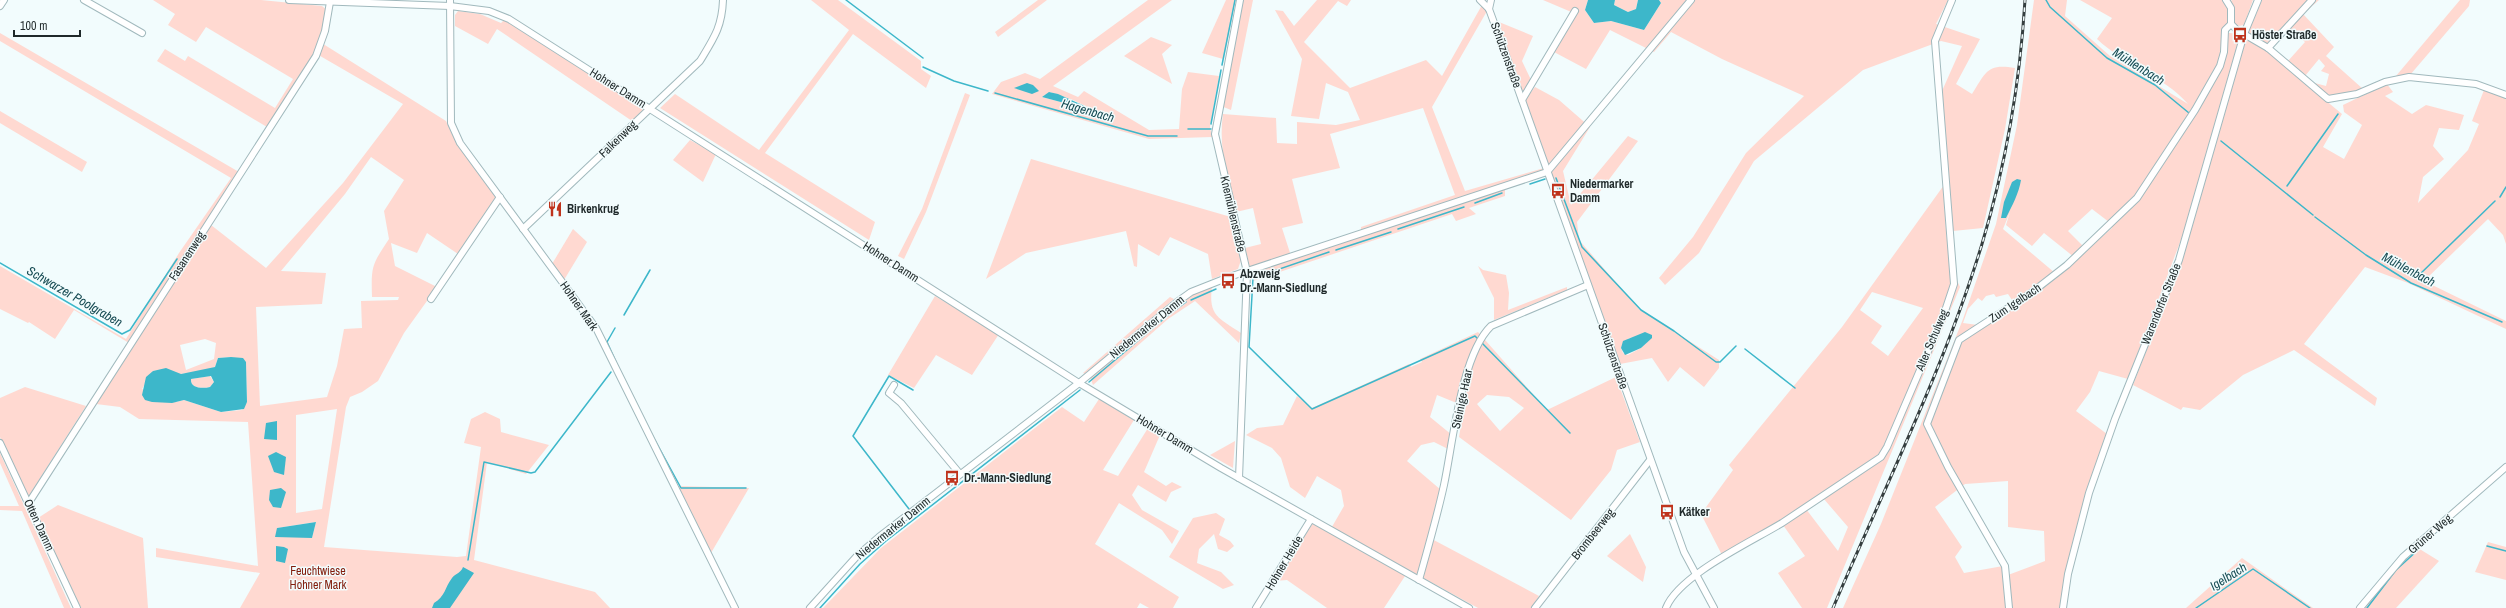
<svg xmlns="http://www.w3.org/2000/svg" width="2506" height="608" font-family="'Archivo Narrow',sans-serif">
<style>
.green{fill:#ffd9d1;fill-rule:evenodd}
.water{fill:#3db7ca;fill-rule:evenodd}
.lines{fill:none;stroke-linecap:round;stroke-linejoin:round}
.stream{stroke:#3db7ca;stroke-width:1.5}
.minor-casing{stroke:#a1b9bd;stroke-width:8}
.minor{stroke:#fff;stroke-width:6}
.rail-casing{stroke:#343e3f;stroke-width:3}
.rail{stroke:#f2fcfd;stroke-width:1.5;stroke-dasharray:4.5;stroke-linecap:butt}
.labels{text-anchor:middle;stroke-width:3;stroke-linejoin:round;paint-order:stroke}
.poi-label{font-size:12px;font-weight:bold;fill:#1f292a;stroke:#f2fcfd;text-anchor:start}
.street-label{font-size:12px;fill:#1f292a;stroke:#f2fcfd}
.park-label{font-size:12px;fill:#821d0c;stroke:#f2fcfd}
.water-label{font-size:13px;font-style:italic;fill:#184c54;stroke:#f2fcfd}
</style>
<rect width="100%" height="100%" fill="#f2fcfd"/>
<g class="green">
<path d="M153 0H261L322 6 327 10 320 42 446 121 452 134 496 197 458 254 427 233 417 253 391 243 395 266 437 287 404 333 378 381 362 392 350 397 346 407 324 547 457 557 466 556 481 447 464 443 471 419 485 412 500 419 501 432 549 445 526 474 487 462 474 560 595 592 610 608H240L260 573 156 557V548L258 566 248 422 139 419 120 407 96 404 134 346 74 310 55 339 29 322 28 323 0 309V266L126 339 179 253 231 178 0 41V33L239 172 211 225 266 268 343 183 403 104 315 53 267 127 157 61 165 49 185 61 188 56 275 108 293 79 206 27 196 42 168 25 175 14ZM371 157 404 180 384 211 389 239C372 265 371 265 372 297H399L398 300 361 301 362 328 344 329 337 366 327 397 260 406 256 307 322 304 326 273 281 271 345 194ZM205 339 216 343 214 359 186 370 180 345ZM231 357 246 362 247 402 242 410 221 412 184 400 176 402 142 389 153 371C162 369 172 376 181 374 188 373 209 370 215 367L218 358ZM337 409 322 509 296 513V415ZM316 522 312 538 277 528Z"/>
<polygon points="811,0 838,0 921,61 921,69 931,76 926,88 853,34 765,153 875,222 869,240 660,108 675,94 759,150 849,30"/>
<polygon points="1038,0 1047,0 998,37 995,32"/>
<path d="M1148 0H1172L1053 86 1078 97 1084 91 1149 130 1179 129 1182 89 1188 72 1219 76 1210 127 1212 137 1149 139 992 94 1001 82 1025 73 1040 79ZM1050 92 1073 100 1098 112 1042 97Z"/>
<polygon points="1226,0 1235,0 1223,59 1202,53"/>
<polygon points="1243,0 1253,0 1231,110 1221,106"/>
<path d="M1317 0H1351L1347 6 1338 1 1304 42 1350 88 1426 60 1442 76 1482 5 1487 11 1432 107 1465 191 1544 168 1543 175 1505 188V196L1469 208 1476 214 1456 221 1452 214 1253 281 1262 265 1250 268 1245 248 1261 244 1253 208 1236 212C1228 179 1218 148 1223 114L1276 118 1277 143 1297 144V122L1336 125 1360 120 1348 92 1326 83 1319 119 1291 116 1302 59 1275 10 1283 11 1294 26ZM1423 108 1455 195 1361 227V232L1291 256 1282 228 1303 223 1292 179 1340 168 1330 134Z"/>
<path d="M1543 0H1588L1585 10 1594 23 1611 21 1644 30 1661 3 1659 0H1948L1936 24 1980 39 1956 84 1972 94C1986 72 1987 63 2015 68L2005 129 1983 228 1953 231 1942 91 1962 46 1941 41 1863 70 1754 161 1699 253 1665 285 1659 278 1693 237 1746 153 1804 96 1722 59 1671 32 1654 52 1610 30 1586 69 1554 52 1576 14Z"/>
<polygon points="1615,0 1638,0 1636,9 1628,12 1614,5"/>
<path d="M2034 0H2067L2065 16 2110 56 2188 104C2164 76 2124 65 2097 39L2112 18 2080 0H2223C2231 11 2230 20 2223 32L2237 34 2238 43 2187 224 2128 379 2099 371 2090 392 2076 411 2107 434C2087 491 2069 548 2060 608H2011L2008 575 2045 561 2044 531 2008 527V481L1965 484 1935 507 1962 547 1955 557 1964 573 2003 566 2007 608H1843L1881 524 1963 319 1996 224 2017 125ZM2092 209 2109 222 2112 228 2057 276 1960 340 1959 338 1978 325 1963 323 1968 309 1978 298 1982 301 1986 296 1994 294 1996 297 2008 294 2014 303 2055 273 2003 229 2010 212 2006 225 2032 246 2044 233 2074 257 2085 248 2068 231Z"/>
<polygon points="2232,0 2253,0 2244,25 2239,26 2234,23 2230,2"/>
<polygon points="2262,0 2319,0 2303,14 2334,47 2326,56 2363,89 2355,92 2328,96 2311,82 2326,86 2329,74 2321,71 2325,66 2319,59 2305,76 2288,61 2305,42 2289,28 2268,45 2248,33"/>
<polygon points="2460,0 2470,0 2469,6 2410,75 2396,76"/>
<polygon points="458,11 480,14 501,23 504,20 644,109 632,121 497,29 488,44 455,26 455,15"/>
<polygon points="1499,22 1533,36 1522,61 1532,82 1522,97"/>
<polygon points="1151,37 1172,45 1162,54 1172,84 1124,56"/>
<polygon points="2245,38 2265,50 2342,114 2323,147 2344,159 2362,125 2344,112 2343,105 2387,84 2393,92 2385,96 2412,114 2426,105 2464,115 2459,130 2439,128 2433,146 2444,159 2423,177 2418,203 2468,150 2479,124 2472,121 2484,90 2506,93 2506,244 2503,235 2488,219 2424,281 2506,321 2506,329 2408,283 2365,267 2304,344 2377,398 2375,406 2294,350 2243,375 2200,410 2183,407 2181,410 2133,385 2180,264"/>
<path d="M1535 87 1559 100 1590 127 1563 171 1571 205 1628 136 1638 141 1577 222 1579 240 1639 309 1719 360V368L1704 387 1680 367 1668 382 1652 358 1620 364 1525 100ZM1652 336 1641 348 1628 355 1623 353 1621 348 1629 338Z"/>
<polygon points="965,93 970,95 926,212 904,259 898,256 922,209"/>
<polygon points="0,111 87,162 82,172 0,123"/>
<polygon points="690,140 716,154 703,182 673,160"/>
<polygon points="1031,159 1231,217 1241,260 1238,269 1212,279 1208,254 1170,237 1159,256 1138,244 1137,267 1134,266 1126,231 1026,253 986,279"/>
<path d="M1944 185C1945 219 1945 257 1960 287L1827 608H1802L1778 573 1805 556 1783 525 1806 509 1838 551 1848 527 1823 498 1879 455 1779 521 1722 555 1701 514 1733 470 1729 465 1842 327ZM1872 292 1923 308 1888 356 1871 343 1882 326 1860 310Z"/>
<polygon points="573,229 587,242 564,280 552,264"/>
<polygon points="1478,266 1483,270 1506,275 1509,293 1508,310 1567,287 1567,290 1494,320 1494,298"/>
<path d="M1212 287C1208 316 1219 318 1241 333L1239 343 1195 301 1168 319 1093 385 1090 377 1192 295Z"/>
<polygon points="935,296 999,334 972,375 936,355 914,388 888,375"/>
<polygon points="1170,297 1174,299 1085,374 1083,373"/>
<path d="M1478 332 1547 410 1616 377 1640 442 1617 450 1611 470 1571 520 1459 437 1470 371 1459 404 1437 395 1430 417 1452 435 1450 450 1434 442 1421 445 1407 461 1441 490 1430 538 1539 596 1531 608H1478L1409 570 1384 608H1327L1287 580 1275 581 1313 523 1329 532 1344 506 1341 490 1317 476 1305 498 1290 487 1281 458 1272 448 1246 435 1257 428 1283 425 1297 396 1312 408 1409 364 1411 367 1422 362 1420 359ZM1487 395 1509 397 1524 408 1500 431 1477 404Z"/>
<path d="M210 376 214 382 210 387C202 389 190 388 191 379Z"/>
<polygon points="25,387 86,406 28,497 0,437 0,398"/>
<polygon points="1099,399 1134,420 1103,470 1118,476 1148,428 1160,435 1144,472 1166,486 1172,482 1182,487 1171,492 1166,502 1138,485 1132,495 1142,510 1179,531 1172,544 1162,530 1119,503 1095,544 1179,597 1173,608 1149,608 1140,603 1137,608 823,608 881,548 1062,407 1084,422"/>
<polygon points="1235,441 1233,468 1210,455"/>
<polygon points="0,453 71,608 64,608 22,511 0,510 0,506 19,506 0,463"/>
<polygon points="677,486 749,488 711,553"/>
<polygon points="58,505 143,538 148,608 81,608 38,518"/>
<polygon points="1216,513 1225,519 1219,535 1230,541 1234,546 1227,552 1218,549 1214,534 1199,549 1197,563 1221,572 1234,585 1223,589 1169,557 1193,518"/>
<polygon points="1630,534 1646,567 1643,582 1607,556"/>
<polygon points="2488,542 2506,547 2506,580 2475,572"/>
<polygon points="2418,548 2439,561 2396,608 2364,608 2405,558"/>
<polygon points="2242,558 2313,608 2186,608"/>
</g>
<g class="water">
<polygon points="1588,0 1615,0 1614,5 1628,12 1636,9 1638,0 1659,0 1661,3 1644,30 1611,21 1594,23 1585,10"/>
<polygon points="1027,83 1033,85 1039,91 1032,94 1014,88"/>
<polygon points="1049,92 1058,94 1098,112 1042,97"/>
<path d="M2017 179 2021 180C2019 193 2012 206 2006 218H2001L2004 202 2012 182Z"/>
<polygon points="1645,332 1652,335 1652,338 1641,348 1625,355 1621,348 1623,341"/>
<path d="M231 357 243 358 246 362 247 402 244 409 221 412 184 400 172 403 152 402 145 400 142 395 146 377 153 371 166 368 181 374 215 367 218 358ZM211 376 214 382 210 387C202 389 190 388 191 379Z"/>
<polygon points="277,421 277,440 264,439 266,423"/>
<polygon points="276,452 286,457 284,475 274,472 268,456"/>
<polygon points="281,488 286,492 281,508 273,507 269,500 270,490"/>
<polygon points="316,522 312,538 275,537 277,528"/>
<polygon points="276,546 284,547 288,549 285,563 276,561"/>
<path d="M463 567 474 573 450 608H432L434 603C445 597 445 587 452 578 456 573 461 573 463 567Z"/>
</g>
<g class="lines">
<g class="stream">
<polyline points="846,0 923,58"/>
<polyline points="2046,0 2050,7 2107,58 2155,85 2189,113"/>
<polyline points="1222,65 1235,0"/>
<polyline points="923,67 954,81 988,91"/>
<polyline points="995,93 1148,136 1177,136"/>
<polyline points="1211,124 1221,70"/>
<polyline points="1188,129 1211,129"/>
<polyline points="2221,141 2313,215"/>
<polyline points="1556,178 1582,247 1641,310 1674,331 1716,362 1720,362 1736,346"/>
<polyline points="1530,184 1545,179"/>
<polyline points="2287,186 2338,114"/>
<polyline points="2500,197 2506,187"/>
<polyline points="1475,203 1502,193"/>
<polyline points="2315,217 2366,255 2411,283 2502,322"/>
<polyline points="1398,229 1464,207"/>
<polyline points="1336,250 1391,232"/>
<polyline points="0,263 122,334 130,330 177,259"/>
<polyline points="2417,277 2495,201"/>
<polyline points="1253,278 1249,347 1312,409 1475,336 1478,339"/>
<polyline points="1253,278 1329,252"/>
<polyline points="1191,300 1216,289"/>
<polyline points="624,315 650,270"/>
<polyline points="615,328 607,342 616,362"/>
<polyline points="1482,343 1570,433"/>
<polyline points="1745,349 1795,388"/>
<polyline points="1089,382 1166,317 1186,302"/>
<polyline points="651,433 681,488 746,488"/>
<polyline points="909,509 853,436 889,376 913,390"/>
<polyline points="2487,546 2506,551"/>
<polyline points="468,560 484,462 531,473 535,472 611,372"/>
<polyline points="820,608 860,564 886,541 1080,390"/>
<polyline points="2196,608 2253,569 2310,608"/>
<polyline points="2367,608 2396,570 2419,549"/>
</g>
<g class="minor-casing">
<g id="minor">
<polyline points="84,0 142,33"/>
<polyline points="289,0 450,6 489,11 509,19 1079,383 1221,468 1469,608"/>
<polyline points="450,0 451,123 460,143 596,328 735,608"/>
<polyline points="1480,0 1489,9 1504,50 1684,552 1714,608"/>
<polyline points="2226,0 2231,8 2231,24 2237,30 2268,48 2328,99 2357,94 2385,82 2409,77 2476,84 2506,95"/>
<polyline points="0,6 4,0"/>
<polyline points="1489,9 1491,0"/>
<polyline points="2268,48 2312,0"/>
<polyline points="1522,100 1575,11"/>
<path d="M523 229 700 61C714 38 722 27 723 0"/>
<polyline points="431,299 500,197"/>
<polyline points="894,385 889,393 901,403 960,474"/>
<polyline points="0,443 77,608"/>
<polyline points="1239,478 1247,272 1215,134 1240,0"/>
<polyline points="28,504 316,56 325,31 330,2"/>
<path d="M1419 580C1428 548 1437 517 1444 485 1453 443 1461 355 1491 326L1588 285"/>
<polyline points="810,608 857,556 879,537 1079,383 1177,302 1191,292 1229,277 1547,172 1691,0"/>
<polyline points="1256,608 1311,519"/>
<polyline points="1535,608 1650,460"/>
<path d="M1666 608C1679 575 1751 542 1782 523 1815 501 1848 479 1881 457L1887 447 1944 314 1954 284 1935 41 1952 0"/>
<polyline points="2009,608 2005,566 1948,467 1927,424 1959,340 2031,293 2067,265 2137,198 2195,110 2220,66 2224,52 2225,30 2231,24"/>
<polyline points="2063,608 2068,574 2089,493 2115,419 2179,260 2244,34 2258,0"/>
<polyline points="2360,608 2403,557 2506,467"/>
</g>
</g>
<use href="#minor" class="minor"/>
<g class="rail-casing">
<path id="rail" d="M1833 608C1884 488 1944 369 1982 244 2006 164 2020 83 2025 0"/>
</g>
<use href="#rail" class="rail"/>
</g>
<defs>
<g id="bus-bare" transform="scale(1.2)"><path d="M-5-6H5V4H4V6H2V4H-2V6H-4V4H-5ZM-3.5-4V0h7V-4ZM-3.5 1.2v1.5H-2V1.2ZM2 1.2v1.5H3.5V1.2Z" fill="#bf331c" stroke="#f2fcfd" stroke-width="2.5" paint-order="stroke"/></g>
<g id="restaurant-bare" transform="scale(1.2)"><path d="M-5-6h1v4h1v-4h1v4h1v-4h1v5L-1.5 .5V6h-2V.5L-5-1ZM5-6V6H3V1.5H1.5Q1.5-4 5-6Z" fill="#bf331c" stroke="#f2fcfd" stroke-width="2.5" paint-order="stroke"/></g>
</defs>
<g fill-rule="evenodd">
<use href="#bus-bare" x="2240" y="35"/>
<use href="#bus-bare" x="1558" y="191"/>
<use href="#restaurant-bare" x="555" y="209"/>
<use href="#bus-bare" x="1228" y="281"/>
<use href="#bus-bare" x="952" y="478"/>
<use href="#bus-bare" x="1667" y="512"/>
</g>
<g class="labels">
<g class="poi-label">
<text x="2252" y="39">Höster Straße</text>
<text x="1570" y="188">Niedermarker<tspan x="1570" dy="14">Damm</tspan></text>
<text x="567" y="213">Birkenkrug</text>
<text x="1240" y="278">Abzweig<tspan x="1240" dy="14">Dr.-Mann-Siedlung</tspan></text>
<text x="964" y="482">Dr.-Mann-Siedlung</text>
<text x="1679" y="516">Kätker</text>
</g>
<g class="street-label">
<text transform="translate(1506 55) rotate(70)" y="4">Schützenstraße</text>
<text transform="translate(618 88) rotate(32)" y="4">Hohner Damm</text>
<text transform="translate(618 139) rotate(-44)" y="4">Falkenweg</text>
<text transform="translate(1233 214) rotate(77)" y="4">Knemühlenstraße</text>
<text transform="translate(187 256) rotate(-57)" y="4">Fasanenweg</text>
<text transform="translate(891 262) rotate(33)" y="4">Hohner Damm</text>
<text transform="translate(2015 303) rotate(-34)" y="4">Zum Igelbach</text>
<text transform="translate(2161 304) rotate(-68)" y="4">Warendorfer Straße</text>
<text transform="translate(579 306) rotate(55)" y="4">Hohner Mark</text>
<text transform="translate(1147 327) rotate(-39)" y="4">Niedermarker Damm</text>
<text transform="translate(1932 340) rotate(-67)" y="4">Alter Schulweg</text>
<text transform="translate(1613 356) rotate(71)" y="4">Schützenstraße</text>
<text transform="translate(1462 399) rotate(-78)" y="4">Steinige Haar</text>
<text transform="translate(1165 434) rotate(31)" y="4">Hohner Damm</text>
<text transform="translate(39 525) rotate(65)" y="4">Otten Damm</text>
<text transform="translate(893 528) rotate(-39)" y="4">Niedermarker Damm</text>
<text transform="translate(1593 534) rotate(-52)" y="4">Brombeerweg</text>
<text transform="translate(2430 534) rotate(-41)" y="4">Grüner Weg</text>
<text transform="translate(1284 563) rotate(-59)" y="4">Hohner Heide</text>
</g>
<g class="park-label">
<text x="318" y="575">Feuchtwiese<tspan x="318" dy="14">Hohner Mark</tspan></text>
</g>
<g class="water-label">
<text transform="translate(2139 66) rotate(32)" y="5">Mühlenbach</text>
<text transform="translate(1088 110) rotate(16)" y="5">Hagenbach</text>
<text transform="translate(2409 269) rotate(28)" y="5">Mühlenbach</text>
<text transform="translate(75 296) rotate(30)" y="5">Schwarzer Poolgraben</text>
<text transform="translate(2228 576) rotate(-32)" y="5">Igelbach</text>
</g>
</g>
<path d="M14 30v6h66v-6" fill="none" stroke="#1f292a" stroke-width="2"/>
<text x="20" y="30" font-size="12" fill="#1f292a" stroke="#f2fcfd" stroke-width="3" paint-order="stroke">100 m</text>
</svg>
